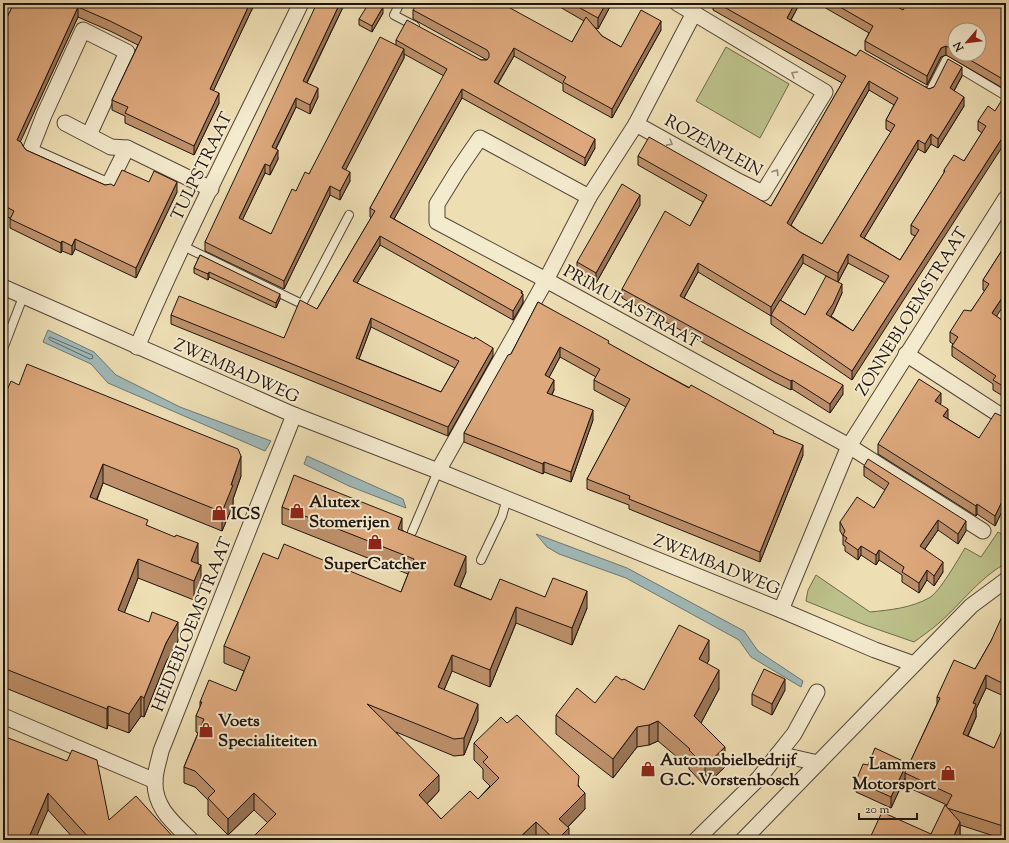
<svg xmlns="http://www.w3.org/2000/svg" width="1009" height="843" font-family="'Sorts Mill Goudy',serif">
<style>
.green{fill:#bcc08a;stroke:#6e6a4c}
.water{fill:#a0b9b9;stroke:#6c7774}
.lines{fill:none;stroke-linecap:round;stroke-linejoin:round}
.shore{stroke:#606663;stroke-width:1}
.service-casing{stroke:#534637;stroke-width:10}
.minor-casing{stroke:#534637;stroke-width:17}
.service{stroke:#f4eace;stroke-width:8}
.minor{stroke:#f4eace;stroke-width:15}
.wall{fill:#bd906b;stroke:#1f140d;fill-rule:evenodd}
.shaded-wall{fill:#9a7657;stroke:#1f140d}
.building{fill:#dca87c;stroke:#1f140d;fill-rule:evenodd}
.oneway{stroke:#948a77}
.labels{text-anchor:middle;stroke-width:4;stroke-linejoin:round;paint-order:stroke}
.street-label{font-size:17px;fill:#1f140d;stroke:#f4eace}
.poi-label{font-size:17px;font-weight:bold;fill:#1f140d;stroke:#f4eace;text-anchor:start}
</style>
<rect width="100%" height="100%" fill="#eedeb4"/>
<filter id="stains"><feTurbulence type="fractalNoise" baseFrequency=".005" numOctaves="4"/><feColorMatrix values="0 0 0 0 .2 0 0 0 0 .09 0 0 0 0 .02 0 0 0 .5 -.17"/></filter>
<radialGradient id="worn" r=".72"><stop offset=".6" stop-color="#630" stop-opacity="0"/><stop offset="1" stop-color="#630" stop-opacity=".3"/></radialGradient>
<g class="green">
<polygon points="726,47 789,84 760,138 696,101"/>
<path d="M998 532 1006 537V563C978 579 962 603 939 623 931 630 922 636 914 642L865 625 806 601 808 590 816 575 870 612C890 610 911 608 929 598 939 593 959 558 965 548L981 557Z"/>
</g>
<g class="water">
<polygon points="48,330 94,352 116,375 180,407 271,441 265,451 108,383 91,364 43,342"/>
<polygon points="307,456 403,499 406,508 349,486 304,464"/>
<polygon points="536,534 627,568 744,631 758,651 803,681 801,687 751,657 739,640 626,578 559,554 547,547"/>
</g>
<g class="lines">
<polygon class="shore" points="50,337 92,355 93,358 90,359 50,340 49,339"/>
<g class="service-casing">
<g id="service">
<polyline points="400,3 394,15 415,26"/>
<polyline points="694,13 700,3"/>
<polyline points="925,91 929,93 946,60 1006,96"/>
<polyline points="183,246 302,304 349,215"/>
<polyline points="3,349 23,297"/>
<polyline points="412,532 438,471"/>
<polyline points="481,560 502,516 507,498"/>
</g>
</g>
<g class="minor-casing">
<g id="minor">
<polyline points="65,123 111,147 127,148 211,189"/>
<polyline points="636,124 738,181 763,193 825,92 677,3"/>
<polyline points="89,135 127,52 83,30 44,115 30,151 108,186 127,148"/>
<polygon points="480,138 589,197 546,280 437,222 437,204 458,170"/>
<polyline points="589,197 636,124 694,13"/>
<polyline points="3,287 294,415 438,471 781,610 875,650 914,664"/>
<path d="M137 347C187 230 246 117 301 3"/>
<polyline points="906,354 1006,419"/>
<polyline points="438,471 546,280 849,446 983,531"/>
<polyline points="781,610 849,446 1006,198"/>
<polyline points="3,716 155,781"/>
<polyline points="778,754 818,763"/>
<path d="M191 840C174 823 154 808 155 781 155 771 159 761 161 751L294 415"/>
<polyline points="696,840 759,778 794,734 817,692"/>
<polyline points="743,840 971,606 1006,580"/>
</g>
</g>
<use href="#service" class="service"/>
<use href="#minor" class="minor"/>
</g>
<g class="wall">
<polygon points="14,3 261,3 259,7 254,5 213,91 219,103 194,155 125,123 125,116 112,110 112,100 138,45 110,31 78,17 20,141 23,146 26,150 105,185 114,186 149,182 177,192 136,278 75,249 72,255 62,251 61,253 10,228 10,218 3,215 3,26"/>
<path d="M345 3 307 83 318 97 310 114 296 107 276 149 278 159 270 175 265 173 242 220 271 234 296 191 309 174 396 45V40L481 60H487L413 19V10L572 42 584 21 553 3H612L598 29 594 27 602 36 621 47 661 30 612 118 563 91V84L514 56 498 84 595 148 585 166 462 98 394 219 522 294 523 303 513 320 380 245 357 283 493 356 448 436 171 324V315L284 338 317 309 371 218 370 217V208L444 76 404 54V58L345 170 350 181 340 200 330 195 284 289 205 251V242ZM371 327 455 368 441 392 359 359Z"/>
<path d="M706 3H761L771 8 800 3 791 20 856 56 929 89 962 76 954 91 964 106 938 148 931 144 925 153 918 149 864 238 900 260 915 236 911 234V225L944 173V170L964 161 982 133 978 130V121L995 111 852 380 771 324V315V316L698 272 684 298 843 394 830 413 792 389 791 390 775 382 622 298V289L690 226 703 202 638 165V156L771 206 842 83 713 10V7ZM869 90 894 105 886 120V129L891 132 822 244 800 232 791 225ZM803 263 830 278 805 315 780 300ZM848 263 885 283 853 331 831 316 833 313 842 293 838 282Z"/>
<path d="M817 3H890L903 10 1006 6V90L946 55 941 57 927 85 865 50V41L869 33ZM955 30 979 54H955Z"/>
<polygon points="383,13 372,32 359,25 359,19"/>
<polygon points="640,205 596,283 577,272 577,262"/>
<polygon points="1006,244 996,316 1006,323 1006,398 993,390 993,384 952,356 952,346 953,344 950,342 950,332 971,311 985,291 983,290 983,280"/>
<polygon points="200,255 280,299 276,308 209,277 208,280 194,273 194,268"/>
<polygon points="538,302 609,344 649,366 774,433 803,455 760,562 629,509 629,505 587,489 587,479 626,407 594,390 594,380 596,377 560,357 549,377 554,390 552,395 593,420 571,482 544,472 543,474 464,442 464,433 511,354"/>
<polygon points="3,393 241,476 233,499 233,505 222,531 103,483 97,500 148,526 198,562 201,584 194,600 138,578 124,613 178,641 166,662 144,717 141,716 129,733 108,725 107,729 3,687"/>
<polygon points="941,403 940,404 948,419 979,438 1006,418 1006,503 995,526 977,514 976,516 878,454 878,444"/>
<polygon points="864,466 966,531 958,544 938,530 925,549 943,572 934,586 927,580 919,593 902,582 902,575 879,560 876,565 861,555 858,560 845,551 845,546 843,545 843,536 840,531 840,522 874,508 885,490 864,476"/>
<polygon points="282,507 402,530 466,572 460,587 491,600 545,597 587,608 572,645 516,623 490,687 452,671 444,690 478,720 464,755 454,756 396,732 439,791 427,804 441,819 478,799 490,786 483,779 483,769 474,760 474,743 507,723 579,786 585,809 568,827 569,840 538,840 536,838 268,823 254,810 228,835 208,815 208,800 195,787 184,783 184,767 198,733 196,732 196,716 200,707 200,702 236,691 244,671 224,663 224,646 278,559 401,592 408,574 282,524"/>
<polygon points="1006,614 1006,697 986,688 976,709 976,717 968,736 994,748 1006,732 1006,840 960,825 960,840 931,834 947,805 905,786 905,778 891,808 856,792 856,781 868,765 907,769 937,704 937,697 975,669 991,641"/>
<polygon points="709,660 707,663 719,689 701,723 725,767 705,786 689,769 689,767 658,741 649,745 637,747 613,778 556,734 556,715 595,703 622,680 644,690"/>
<polygon points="785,690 772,715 752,705 752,694"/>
<polygon points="3,736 109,820 175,840 75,840 48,810 3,840"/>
</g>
<g class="shaded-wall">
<polygon points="250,3 254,3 254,5 210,98 210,89"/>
<polygon points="340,3 345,3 303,90 303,81"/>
<polygon points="606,3 612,3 598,29 598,18"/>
<polygon points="795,3 800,3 787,27 787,18"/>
<polygon points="78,7 78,17 17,149 17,140"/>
<polygon points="383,7 383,13 372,32 372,26"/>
<polygon points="661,21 661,30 612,118 612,109"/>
<polygon points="946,46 946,55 941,57 927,85 927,76 941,48"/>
<polygon points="514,48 514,56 494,90 494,82"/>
<polygon points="404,49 404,58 342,177 342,168"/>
<polygon points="962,67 962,76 950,98 950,88"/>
<polygon points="869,81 869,90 787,232 787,223"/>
<polygon points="318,88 318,97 310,114 310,105"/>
<polygon points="462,89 462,98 390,226 390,217"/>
<polygon points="219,93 219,103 194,155 194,146"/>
<polygon points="964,97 964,106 938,148 938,139"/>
<polygon points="296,98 296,107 272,156 272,147"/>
<polygon points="1006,132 1006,141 852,380 852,371"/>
<polygon points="931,134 931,144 925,153 925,144"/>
<polygon points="595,139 595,148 585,166 585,158"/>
<polygon points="918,140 918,149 860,245 860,236"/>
<polygon points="278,150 278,159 270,175 270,166"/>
<polygon points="265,164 265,173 239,227 239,218"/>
<polygon points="350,172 350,181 340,200 340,191"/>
<polygon points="177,182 177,192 136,278 136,268"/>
<polygon points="330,186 330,195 284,289 284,281"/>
<polygon points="640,195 640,205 596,283 596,273"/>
<polygon points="380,236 380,245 353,290 353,281"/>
<polygon points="75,239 75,249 72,255 72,246"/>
<polygon points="62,241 62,251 61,253 61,243"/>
<polygon points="803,254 803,263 771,316 771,307"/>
<polygon points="848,254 848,263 838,282 838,273"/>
<polygon points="698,263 698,272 680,305 680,296"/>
<polygon points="209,272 209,277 208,280 208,274"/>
<polygon points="842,284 842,293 833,313 826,323 826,314"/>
<polygon points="522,291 522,295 523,294 523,303 513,320 513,311"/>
<polygon points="1006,292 1006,302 992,323 992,313"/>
<polygon points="280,294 280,299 276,308 276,303"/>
<polygon points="371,318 371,327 356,367 356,358"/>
<polygon points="560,347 560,357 545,385 545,375"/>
<polygon points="493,348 493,356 448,436 448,427"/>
<polygon points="554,380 554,390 547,403 547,393"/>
<polygon points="792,380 792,389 791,390 791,381"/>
<polygon points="843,385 843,394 830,413 830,404"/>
<polygon points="941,393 941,403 935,411 935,401"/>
<polygon points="948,409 948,419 943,416"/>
<polygon points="593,410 593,420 571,482 571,472"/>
<polygon points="803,445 803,455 760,562 760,552"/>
<polygon points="241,456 241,476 233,499 233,505 222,531 222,512"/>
<polygon points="544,462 544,472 543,474 543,464"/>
<polygon points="103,464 103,483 90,516 90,497"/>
<polygon points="1006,493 1006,503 995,526 995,516"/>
<polygon points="977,504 977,514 976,516 976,506"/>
<polygon points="402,518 402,535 398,529"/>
<polygon points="938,520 938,530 920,556 920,546"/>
<polygon points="966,521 966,531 958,544 958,534"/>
<polygon points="198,543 198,562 191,580 191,561"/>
<polygon points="861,546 861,555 858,560 858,550"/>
<polygon points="879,550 879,560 876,565 876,555"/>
<polygon points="466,556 466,572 454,601 454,585"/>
<polygon points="138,559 138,578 118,629 118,610"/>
<polygon points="943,562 943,572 934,586 934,576"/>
<polygon points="201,565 201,584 194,600 194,581"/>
<polygon points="927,570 927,580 919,593 919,583"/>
<polygon points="587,591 587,608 572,645 572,628"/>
<polygon points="516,607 516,623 490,687 490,670"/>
<polygon points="178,622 178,641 166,662 144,717 144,698 166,643"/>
<polygon points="709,640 709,660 699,678 699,659"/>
<polygon points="452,655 452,671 438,704 438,687"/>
<polygon points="719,670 719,689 694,736 694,716"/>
<polygon points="986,675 986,688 976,709 976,717 963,746 963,734 973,703"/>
<polygon points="785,679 785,690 772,715 772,704"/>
<polygon points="141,696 141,716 129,733 129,714"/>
<polygon points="478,704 478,720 464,755 464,738"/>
<polygon points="108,706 108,725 107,729 107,709"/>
<polygon points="658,721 658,741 649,745 649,725"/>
<polygon points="637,727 637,747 613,778 613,759"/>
<polygon points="725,747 725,767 705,786 705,766"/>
<polygon points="907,763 907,774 905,773 905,778 891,808 891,797"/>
<polygon points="439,775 439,791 419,812 419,795"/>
<polygon points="48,793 48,810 35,840 30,835"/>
<polygon points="254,793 254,810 228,835 228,819"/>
<polygon points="585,793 585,809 559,836 559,819"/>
<polygon points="536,822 536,838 534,840 517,840"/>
<polygon points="960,822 960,840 952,840"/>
<polygon points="569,828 569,840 557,840"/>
</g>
<g class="building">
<polygon points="14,3 250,3 210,89 219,93 194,146 125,113 128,107 112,100 142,37 110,21 78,7 17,140 21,142 23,146 26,150 105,185 111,184 114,186 122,170 149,182 154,171 177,182 136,268 75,239 72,246 62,241 61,243 10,219 14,211 3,205 3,26"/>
<polygon points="317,3 340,3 303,81 318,88 310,105 296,98 272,147 278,150 270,166 265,164 239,218 271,234 292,189 296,191 305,172 309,174 380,37 404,49 342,168 350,172 340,191 330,186 284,281 205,242"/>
<polygon points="369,3 375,3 383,7 372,26 359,19"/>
<path d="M417 3H501L572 42 586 17 602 36 621 47 641 10 661 21 612 109 563 82 566 77 514 48 494 82 595 139 585 158 462 89 390 217 522 291 521 293 523 294 513 311 380 236 353 281 474 339 475 337 493 348 448 427 171 315 179 296 284 338 300 300 317 309 375 211 370 208 447 69 396 40 407 20 481 60H487L489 57V53L487 50 413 10ZM371 318 459 361 441 392 356 358Z"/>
<polygon points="571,3 606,3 598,18"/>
<path d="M717 3H761L771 8 774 3H795L787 18 856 56 860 50 929 89 934 87 948 59 962 67 950 88 964 97 938 139 931 134 925 144 918 140 860 236 900 260 919 230 911 225 945 171 944 170 954 155 964 161 986 126 978 121 988 106 995 111 1005 95 1006 96V132L852 371 771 315 780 300 805 315 826 276 842 284 833 304 826 314 853 331 889 276 848 254 838 273 803 254 771 307 698 263 680 296 843 385 830 404 792 380 791 381 775 373 622 289 665 211 690 226 707 195 638 156 649 137 771 206 846 76ZM869 81 898 98 886 120 895 125 822 244 800 232 787 223Z"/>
<polygon points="833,3 890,3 903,10 907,3 1001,3 1006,6 1006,81 960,54 979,54 979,30 955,30 955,51 946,46 941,48 927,76 865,41 873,26"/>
<polygon points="622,184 640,195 596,273 577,262"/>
<polygon points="1006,244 1006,292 992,313 1006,323 1006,388 993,380 996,376 952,346 958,337 950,332 964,310 971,311 989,284 983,280"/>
<polygon points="200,255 280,294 276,303 209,272 208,274 194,268"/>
<polygon points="538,302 609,341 608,343 649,366 689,388 691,385 774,431 773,433 803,445 760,552 629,499 630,496 587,479 630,399 594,380 600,369 560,347 545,375 554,380 547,393 593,410 571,472 544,462 543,464 464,433 508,355 511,354"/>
<polygon points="27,364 238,449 241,456 231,485 233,485 222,512 103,464 90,497 148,520 146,525 175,537 176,535 198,543 191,561 201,565 194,581 138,559 118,610 149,622 152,612 178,622 166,643 144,698 141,696 129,714 108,706 107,709 3,668 3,393 5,389 7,390 11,381 19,385"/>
<polygon points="919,379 941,393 935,401 948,409 943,416 979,438 995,413 1006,418 1006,493 995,516 977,504 976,506 878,444"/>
<polygon points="868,459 966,521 958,534 938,520 920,546 943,562 934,576 927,570 919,583 902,572 904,567 879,550 876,555 861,546 858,550 845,541 847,538 843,535 845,531 840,522 857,497 874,508 889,483 864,466"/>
<polygon points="294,475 402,518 398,529 466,556 454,585 491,600 500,579 545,597 553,578 587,591 572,628 516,607 490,670 452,655 438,687 478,704 464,738 454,739 367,704 439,775 419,795 441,819 470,791 478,799 499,778 483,762 488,757 474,743 501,717 507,723 517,715 579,776 578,786 585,793 559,819 569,828 557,840 555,840 536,822 517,840 250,840 276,814 254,793 228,819 208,798 215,791 195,771 184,767 204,719 196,716 202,702 200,702 209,680 236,691 250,657 224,646 263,553 278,559 284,544 401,592 414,559 282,507"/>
<polygon points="1004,612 1006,614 1006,685 986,675 973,703 976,704 963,734 994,748 1002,730 1006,732 1006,827 947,808 946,807 952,795 905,773 940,698 937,697 954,660 975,669 991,641"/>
<polygon points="679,625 709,640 699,659 719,670 694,716 725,747 705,766 689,750 690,749 658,721 649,725 637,727 613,759 556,715 577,688 595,703 616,676 622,680 624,679 644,690"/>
<polygon points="764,669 785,679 772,704 752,694"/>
<polygon points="3,736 67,761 72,750 97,760 109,820 136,796 175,839 174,840 91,840 48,793 30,835 42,840 3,840"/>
<polygon points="875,748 907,763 891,797 856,781 863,764 868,765"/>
<polygon points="945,805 960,822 952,840 869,840 882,812 931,834"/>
</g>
<defs><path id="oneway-chevron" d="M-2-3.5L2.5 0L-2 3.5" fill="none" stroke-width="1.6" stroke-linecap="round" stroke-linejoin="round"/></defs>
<g class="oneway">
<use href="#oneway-chevron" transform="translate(794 74) rotate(-149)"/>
<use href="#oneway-chevron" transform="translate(670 143) rotate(29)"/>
<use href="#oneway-chevron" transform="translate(776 172) rotate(-58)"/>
</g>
<defs>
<g id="shop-bare" transform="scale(1.2)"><path d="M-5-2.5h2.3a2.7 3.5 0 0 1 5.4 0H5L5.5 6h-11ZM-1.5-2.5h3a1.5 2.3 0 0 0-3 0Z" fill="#8f2418" stroke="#f4eace" stroke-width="2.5" paint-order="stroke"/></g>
</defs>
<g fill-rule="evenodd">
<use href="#shop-bare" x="297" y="511"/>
<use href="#shop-bare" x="219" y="513"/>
<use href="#shop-bare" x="375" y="542"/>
<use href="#shop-bare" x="206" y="730"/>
<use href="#shop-bare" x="648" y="769"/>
<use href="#shop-bare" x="948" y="773"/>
</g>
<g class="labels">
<g class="street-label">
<text transform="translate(714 145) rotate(29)" y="6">ROZENPLEIN</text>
<text transform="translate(201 166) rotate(-64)" y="6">TULPSTRAAT</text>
<text transform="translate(632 306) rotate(29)" y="6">PRIMULASTRAAT</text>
<text transform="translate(911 311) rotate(-58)" y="6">ZONNEBLOEMSTRAAT</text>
<text transform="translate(237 370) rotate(24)" y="6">ZWEMBADWEG</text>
<text transform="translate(717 564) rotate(22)" y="6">ZWEMBADWEG</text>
<text transform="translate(191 624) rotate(-68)" y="6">HEIDEBLOEMSTRAAT</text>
</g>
<g class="poi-label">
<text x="309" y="507">Alutex<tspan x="309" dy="20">Stomerijen</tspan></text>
<text x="231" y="519">ICS</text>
<text x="375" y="569" text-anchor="middle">SuperCatcher</text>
<text x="218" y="726">Voets<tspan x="218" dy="20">Specialiteiten</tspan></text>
<text x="660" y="765">Automobielbedrijf<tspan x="660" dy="20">G.C. Vorstenbosch</tspan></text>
<text x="936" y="769" text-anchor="end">Lammers<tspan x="936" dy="20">Motorsport</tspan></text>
</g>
</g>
<rect width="1009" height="843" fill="none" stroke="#eedeb4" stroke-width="16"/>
<rect x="4" y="4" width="1001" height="835" fill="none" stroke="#1f140d" stroke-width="2"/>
<rect x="8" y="8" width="993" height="827" fill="none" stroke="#1f140d"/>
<g transform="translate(967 42) rotate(242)"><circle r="19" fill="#f4eace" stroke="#9f9481"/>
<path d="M0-3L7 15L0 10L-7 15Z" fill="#8f2418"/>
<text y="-6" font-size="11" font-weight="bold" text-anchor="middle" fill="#1f140d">N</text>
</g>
<path d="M859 813v6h58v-6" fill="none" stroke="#1f140d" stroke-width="2"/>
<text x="865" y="813" font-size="12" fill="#1f140d" stroke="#f4eace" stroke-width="3" paint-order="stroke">20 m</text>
<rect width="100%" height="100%" filter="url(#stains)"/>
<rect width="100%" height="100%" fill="url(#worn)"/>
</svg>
